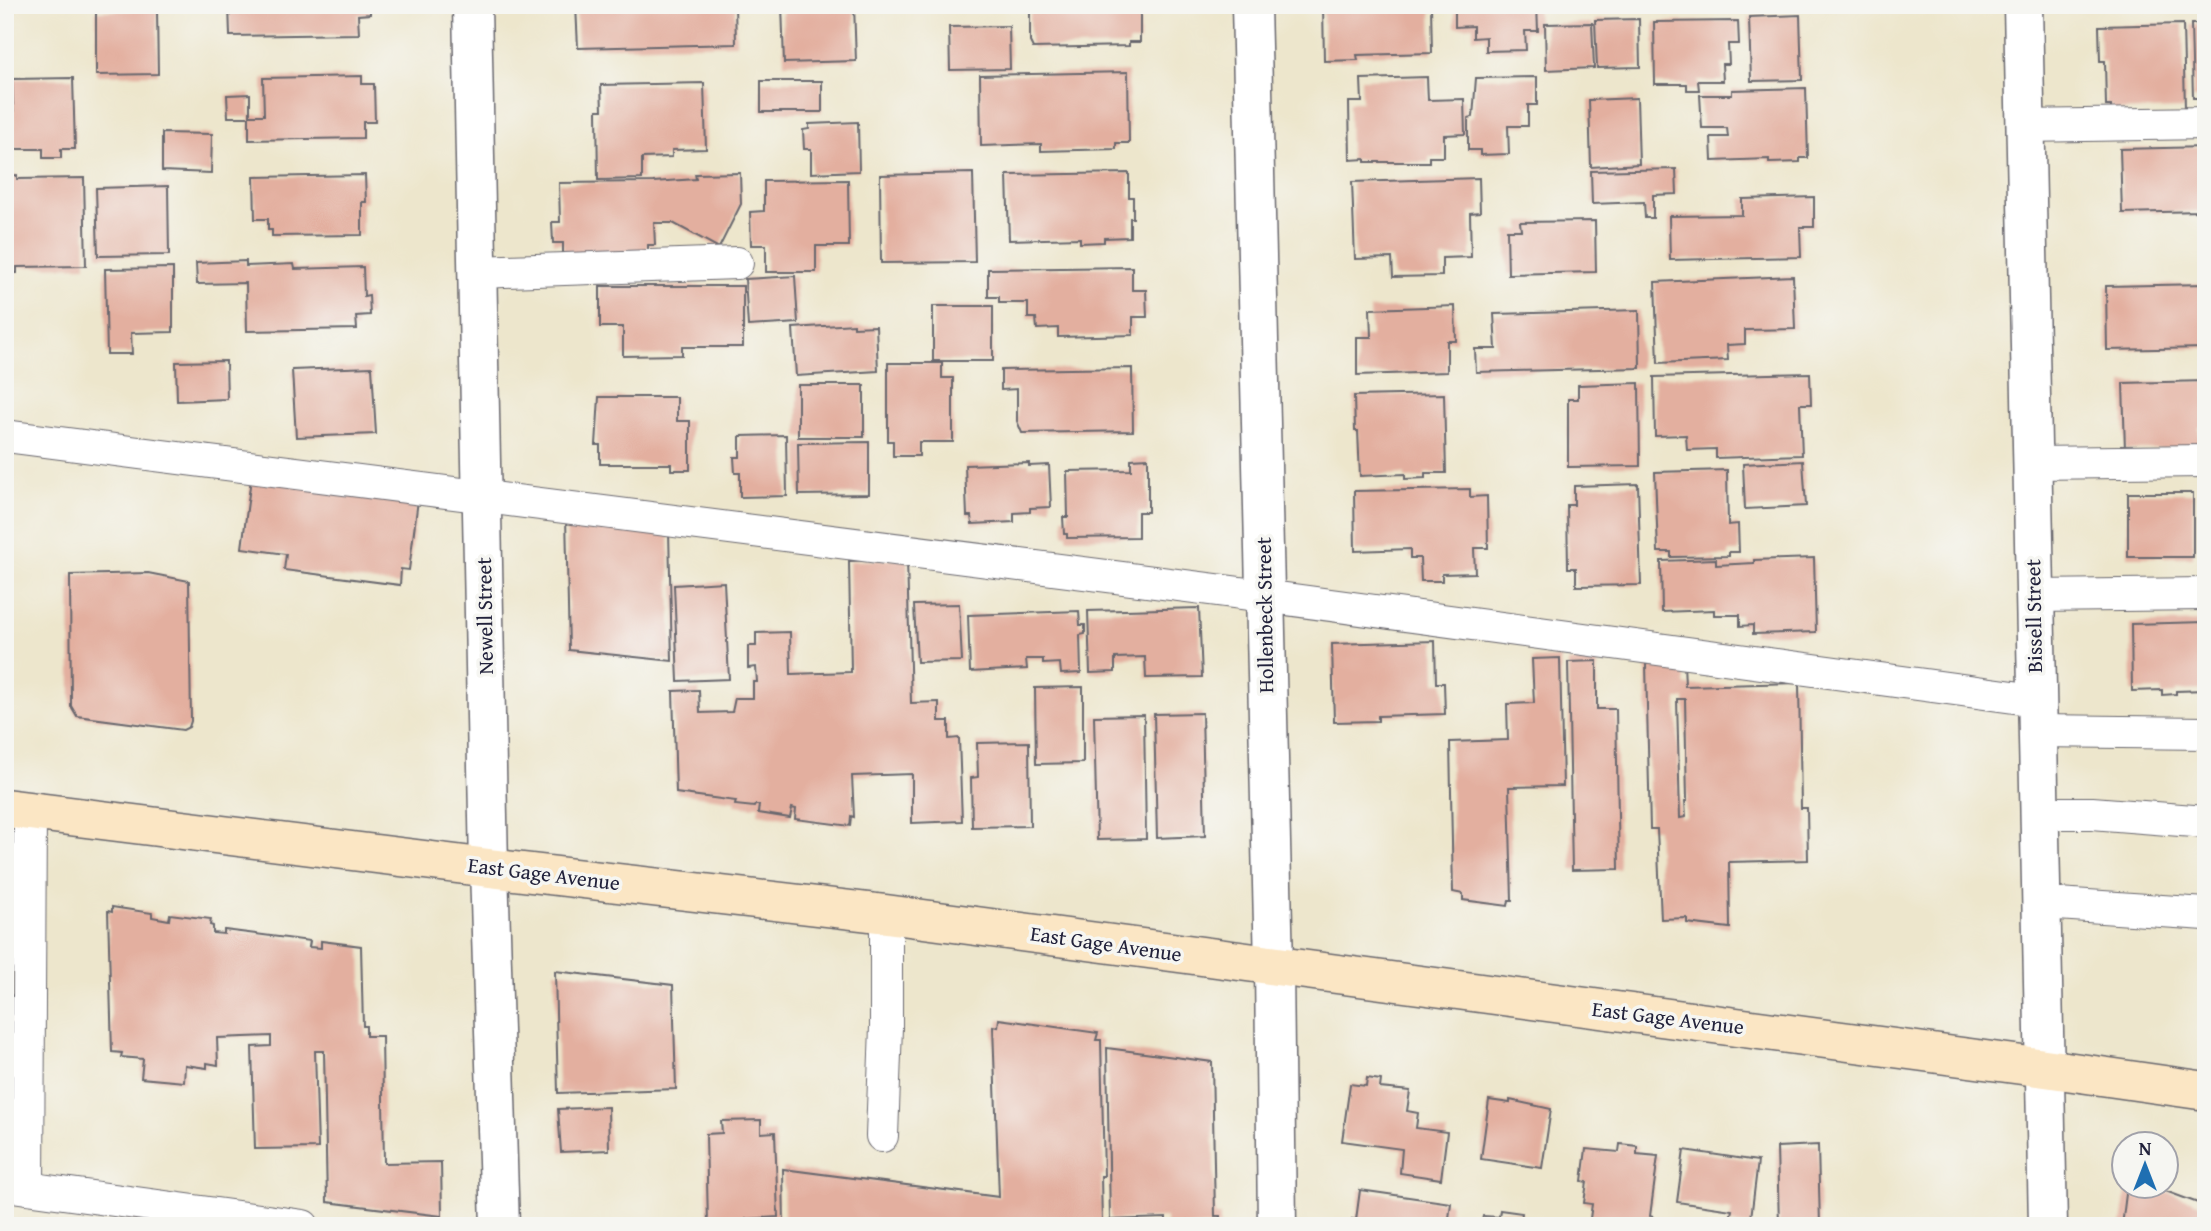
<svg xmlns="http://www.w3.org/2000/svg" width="2211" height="1231" font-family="'Gentium Book Plus',serif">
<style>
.building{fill:#e3af9f;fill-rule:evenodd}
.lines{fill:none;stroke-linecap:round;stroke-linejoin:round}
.service-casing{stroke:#69676e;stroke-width:34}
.minor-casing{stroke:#69676e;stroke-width:41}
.secondary-casing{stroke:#69676e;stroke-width:41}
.service{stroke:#fff;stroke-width:32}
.minor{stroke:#fff;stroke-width:38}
.secondary{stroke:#fbe6c4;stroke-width:38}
.labels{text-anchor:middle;stroke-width:7;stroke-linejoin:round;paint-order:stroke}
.street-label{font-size:21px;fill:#22223b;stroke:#f6f6f2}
</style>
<rect width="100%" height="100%" fill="#f6f6f2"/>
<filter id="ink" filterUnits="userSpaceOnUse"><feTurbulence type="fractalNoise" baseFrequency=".0143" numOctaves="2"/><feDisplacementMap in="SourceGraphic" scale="14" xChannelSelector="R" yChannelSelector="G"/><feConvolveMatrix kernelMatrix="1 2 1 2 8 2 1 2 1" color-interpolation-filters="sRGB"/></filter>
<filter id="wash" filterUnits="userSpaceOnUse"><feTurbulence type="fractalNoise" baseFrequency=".00686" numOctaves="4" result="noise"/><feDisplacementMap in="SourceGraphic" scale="28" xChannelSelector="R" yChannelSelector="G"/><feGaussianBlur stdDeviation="1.57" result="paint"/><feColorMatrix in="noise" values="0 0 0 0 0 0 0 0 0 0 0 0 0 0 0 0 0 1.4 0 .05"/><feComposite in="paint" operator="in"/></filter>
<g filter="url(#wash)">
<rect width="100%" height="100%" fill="#ede6cc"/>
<g id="blocks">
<g class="building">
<polygon points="5,5 11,5 12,54 5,54"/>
<polygon points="229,5 370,5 370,14 358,15 359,34 230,36"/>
<polygon points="576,5 735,5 736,44 578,48"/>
<polygon points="782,5 854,5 856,61 784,63"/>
<polygon points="1030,5 1140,5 1140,42 1129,42 1129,46 1033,48 1030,42"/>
<polygon points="1323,5 1431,5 1432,53 1357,55 1358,60 1324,61"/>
<polygon points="1455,5 1537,5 1538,31 1525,31 1526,50 1486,51 1486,37 1473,38 1473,26 1455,27"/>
<polygon points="157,10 158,74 96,75 96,11"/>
<polygon points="1800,15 1802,80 1751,81 1749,17"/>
<polygon points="1639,19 1640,67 1597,68 1595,20"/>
<polygon points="1738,21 1739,44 1728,44 1729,64 1722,64 1723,81 1698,81 1699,90 1687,90 1687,84 1655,84 1654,22"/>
<polygon points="2201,21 2206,21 2206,98 2193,98 2191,24 2201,24"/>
<polygon points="1592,23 1594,68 1546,70 1545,24"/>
<polygon points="2183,24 2185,109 2111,111 2111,106 2106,106 2105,61 2100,61 2099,26"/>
<polygon points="1009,26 1010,69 950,70 949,27"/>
<polygon points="1128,72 1129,143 1116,143 1116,149 1041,151 1041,144 981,146 980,75"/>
<polygon points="362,76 362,84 374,84 375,122 363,122 363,138 249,140 249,117 228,117 227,95 250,94 250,115 264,115 263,78"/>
<polygon points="1427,77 1428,100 1464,99 1465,134 1444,135 1444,157 1429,157 1429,162 1365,162 1365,159 1350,160 1349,102 1362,102 1361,79"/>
<polygon points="1537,77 1537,105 1528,105 1528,126 1508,126 1509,154 1480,155 1480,150 1468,150 1468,118 1473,117 1476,78"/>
<polygon points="73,78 75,149 61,149 61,158 43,158 43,149 15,149 12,79"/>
<rect x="761" y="81" width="61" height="31"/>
<polygon points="704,83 706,149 672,150 672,157 642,158 642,179 598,180 597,110 602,110 601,85"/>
<polygon points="1806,88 1808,158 1800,158 1800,162 1769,163 1769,159 1712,161 1711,137 1728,137 1727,128 1702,128 1700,95 1732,95 1732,90"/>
<polygon points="1637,98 1639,164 1591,167 1589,100"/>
<polygon points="858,122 859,171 811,173 811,149 804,149 803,130 809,129 809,124"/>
<polygon points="162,133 212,134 211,173 162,171"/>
<polygon points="2206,147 2206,194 2201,195 2201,211 2122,213 2120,149"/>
<polygon points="1676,169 1677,194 1653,195 1653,218 1645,218 1644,202 1592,204 1591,171"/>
<polygon points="740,173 741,204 719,248 673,223 654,223 655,245 648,245 648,256 563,257 563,243 553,243 552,222 560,222 559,183 653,182 696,179 695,174"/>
<polygon points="973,173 975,262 881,263 880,175"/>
<polygon points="1129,173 1129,197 1133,197 1133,218 1130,218 1130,237 1104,238 1104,242 1080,243 1080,238 1009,240 1007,175"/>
<polygon points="17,175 17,179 84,178 86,266 17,267 17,273 5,273 5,176"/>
<polygon points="365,175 366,202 362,202 362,235 272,236 272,230 268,230 268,219 255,219 254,177"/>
<polygon points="1479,178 1480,212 1470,213 1471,257 1442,258 1442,276 1393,277 1392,258 1355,259 1352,182"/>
<polygon points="848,180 849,246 816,246 816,272 766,272 766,245 751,245 750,212 764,211 764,181"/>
<polygon points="168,186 169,255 98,256 96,188"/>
<polygon points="1814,197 1814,227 1800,227 1801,257 1670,260 1669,216 1742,215 1742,199"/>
<polygon points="1595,221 1596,272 1508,274 1507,230 1521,230 1520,222"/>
<polygon points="246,261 246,266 294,264 295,269 363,267 364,296 369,295 370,315 356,316 357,329 247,331 246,283 197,284 196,263"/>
<polygon points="1132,267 1132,290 1146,290 1147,317 1133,317 1133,335 1058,337 1058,328 1037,329 1036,318 1028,318 1028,303 999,303 999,297 988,297 988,269"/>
<polygon points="173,268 173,332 131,333 132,354 107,354 105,269"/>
<polygon points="795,276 798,323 748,326 745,279"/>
<polygon points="1793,276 1795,329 1745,330 1745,344 1727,345 1728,360 1658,363 1655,282"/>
<polygon points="2206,284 2206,348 2107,350 2106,286"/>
<polygon points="600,286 743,286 743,347 682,347 682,355 623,356 623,327 600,327"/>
<rect x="933" y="306" width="60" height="55"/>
<polygon points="1455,306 1456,341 1447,341 1447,372 1357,375 1357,337 1371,337 1370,309"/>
<polygon points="1639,310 1640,368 1476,372 1475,349 1496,349 1494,314"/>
<polygon points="854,324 854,327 876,326 878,371 796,376 793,328"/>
<polygon points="226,361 227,399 177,401 176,362"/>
<polygon points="888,363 942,363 942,378 953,378 953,442 919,442 919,456 893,456 893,441 888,441"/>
<polygon points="372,367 376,434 296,437 292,370"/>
<polygon points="1132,368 1133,431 1022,433 1017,421 1017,389 1001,390 1001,370"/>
<polygon points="1810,373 1811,404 1800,404 1802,455 1716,458 1716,449 1687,450 1686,435 1655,436 1654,377"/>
<polygon points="2206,381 2206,427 2199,427 2199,448 2125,450 2123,383"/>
<polygon points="1639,383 1640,466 1568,467 1568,399 1578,399 1578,385"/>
<rect x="798" y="385" width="66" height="52"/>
<polygon points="1444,394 1446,473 1425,473 1425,478 1405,479 1405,474 1360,476 1358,431 1355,431 1354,396"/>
<polygon points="599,397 677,397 677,421 690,421 690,470 671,470 671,464 600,464 600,445 596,445"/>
<polygon points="786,435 787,496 740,497 740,473 735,473 734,457 740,457 740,436"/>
<polygon points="869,442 869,494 799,495 798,443"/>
<polygon points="1148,458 1148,512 1138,512 1138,537 1067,538 1067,534 1064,534 1063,517 1068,517 1067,471 1131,470 1131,459"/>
<polygon points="1803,461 1806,506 1745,509 1743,464"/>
<polygon points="1029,463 1029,466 1049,465 1051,507 1030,508 1030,512 1014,513 1014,522 972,524 971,516 967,516 965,465"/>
<polygon points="1727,470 1728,525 1738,524 1739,552 1729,552 1729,556 1671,557 1671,552 1658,552 1655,472"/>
<polygon points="251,478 418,500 409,570 401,569 400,585 284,570 286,554 242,548"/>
<polygon points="1638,484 1641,585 1576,586 1576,568 1568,568 1567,505 1574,505 1574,486"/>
<polygon points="1470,489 1470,497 1487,496 1488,548 1474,548 1475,573 1442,574 1442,581 1421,581 1420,558 1410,558 1410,549 1355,551 1354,491"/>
<rect x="2128" y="493" width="65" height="64"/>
<polygon points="566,516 669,531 672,661 569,650"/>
<polygon points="1814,558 1816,632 1753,634 1753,625 1740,626 1740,615 1714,615 1714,610 1662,612 1661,561 1716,559 1716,565 1754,563 1754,560"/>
<polygon points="907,559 911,703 939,702 939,721 949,721 949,739 959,738 962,821 912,823 912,774 852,776 854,817 851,816 850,826 795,819 796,809 792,808 790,818 758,813 759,805 755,805 754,807 735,805 736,801 676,793 673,691 699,690 700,713 732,712 735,698 753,698 753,682 757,682 756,667 748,668 748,646 756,646 756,633 790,632 791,674 851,672 849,561"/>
<polygon points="148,573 189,581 191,721 189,727 183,730 77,716 71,706 70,575"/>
<polygon points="724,582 729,679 678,681 674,585"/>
<rect x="5" y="597" width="3" height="20"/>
<polygon points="959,604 962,661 917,662 914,605"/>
<polygon points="1199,608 1202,677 1146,678 1145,657 1115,658 1115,672 1090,673 1088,611"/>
<polygon points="1079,611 1080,625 1085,625 1085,634 1080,635 1081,673 1061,674 1060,663 1043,664 1043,659 1026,659 1027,669 970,672 968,615"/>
<polygon points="2206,622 2206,690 2176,691 2176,694 2162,695 2162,690 2132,691 2131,624"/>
<polygon points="1435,641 1436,683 1444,683 1445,714 1378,716 1378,721 1334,722 1332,644"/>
<polygon points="1560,658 1563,786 1509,787 1512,900 1509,900 1508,906 1463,900 1463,894 1453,892 1450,742 1508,740 1507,704 1534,703 1532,659"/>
<polygon points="1597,661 1597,709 1616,709 1619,869 1572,870 1568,662"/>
<path d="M1684 662 1685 686 1799 683 1801 808H1807L1808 860 1729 862 1730 928 1687 923V918L1661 919 1657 829H1650L1646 664ZM1677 699H1685L1687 801H1685L1686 817 1680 818Z"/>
<polygon points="1083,687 1083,763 1036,764 1035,688"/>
<polygon points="1202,713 1205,836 1157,838 1154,714"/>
<polygon points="1144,715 1146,839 1097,840 1094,716"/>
<polygon points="1029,742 1030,826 972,827 971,778 978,777 977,743"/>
<polygon points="112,907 152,913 152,917 169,920 170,914 211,919 210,925 213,926 213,933 224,934 224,930 310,941 309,947 321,948 321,941 361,946 363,1026 366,1026 366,1036 382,1036 384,1163 441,1162 442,1216 327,1202 324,1051 315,1051 318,1148 255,1149 252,1047 271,1046 271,1036 217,1038 218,1065 207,1063 207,1068 185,1065 184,1082 141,1078 143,1059 121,1057 122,1053 112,1052 108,911 112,912"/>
<polygon points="555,971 673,985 676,1089 558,1093"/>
<polygon points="999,1019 1098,1033 1096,1040 1101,1040 1104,1176 1101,1176 1102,1225 784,1226 783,1169 999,1197 993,1026 998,1027"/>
<polygon points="1107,1048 1212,1062 1215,1216 1220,1216 1220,1226 1166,1226 1166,1218 1110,1220"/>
<polygon points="1367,1078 1381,1080 1380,1088 1410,1091 1407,1111 1418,1113 1416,1128 1447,1132 1441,1179 1400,1173 1402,1149 1342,1141 1350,1084 1366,1086"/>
<polygon points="1489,1100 1510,1103 1510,1100 1551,1109 1542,1168 1481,1159"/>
<polygon points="608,1107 609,1150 561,1152 558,1109"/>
<polygon points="761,1120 761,1133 775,1132 778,1217 746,1219 746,1223 708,1224 706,1134 722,1133 721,1121"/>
<polygon points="1620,1144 1637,1146 1637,1154 1658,1156 1650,1216 1653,1217 1652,1226 1589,1226 1592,1204 1584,1203 1587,1182 1582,1181 1586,1149 1619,1152"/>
<polygon points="1818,1145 1820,1226 1779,1226 1777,1147"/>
<polygon points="1684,1150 1758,1161 1750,1226 1729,1223 1732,1210 1677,1202"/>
<polygon points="2127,1186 2152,1186 2206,1206 2206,1226 2122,1226"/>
<polygon points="1360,1190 1451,1203 1448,1226 1351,1226 1352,1219 1356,1220"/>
<polygon points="1500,1210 1522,1213 1521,1220 1537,1222 1537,1226 1481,1226 1483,1216 1499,1217"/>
<polygon points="178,1221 179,1226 122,1226 122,1222"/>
</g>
</g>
</g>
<g filter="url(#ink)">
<use href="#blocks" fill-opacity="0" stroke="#69676e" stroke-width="2"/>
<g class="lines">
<g class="service-casing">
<g id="service">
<polyline points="2025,126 2206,123"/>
<polyline points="478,272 737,263"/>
<polyline points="5,436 1264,596 2036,700"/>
<polyline points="2032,463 2206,461"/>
<polyline points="2034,596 2206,594"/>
<polyline points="2037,731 2206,733"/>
<polyline points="2040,813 2092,813 2206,822"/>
<polyline points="2043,903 2206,914"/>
<polyline points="882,1136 886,1027 886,914"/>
<polyline points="5,1185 303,1226"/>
<polyline points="28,1188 30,811"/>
</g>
</g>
<g class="minor-casing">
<g id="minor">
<polyline points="472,5 489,868 500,1226"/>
<polyline points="1251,5 1274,967 1277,1226"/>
<polyline points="2023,5 2048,1226"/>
</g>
</g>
<g class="secondary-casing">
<polyline id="secondary" points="5,808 489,868 886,914 2045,1068 2206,1091"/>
</g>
<use href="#service" class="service"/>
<use href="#minor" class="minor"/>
<use href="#secondary" class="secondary"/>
</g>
</g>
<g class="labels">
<g class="street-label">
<text transform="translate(1265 615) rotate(-91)" y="7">Hollenbeck Street</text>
<text transform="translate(485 616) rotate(-91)" y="7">Newell Street</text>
<text transform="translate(2034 616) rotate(-91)" y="7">Bissell Street</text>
<text transform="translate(544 874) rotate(7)" y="7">East Gage Avenue</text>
<text transform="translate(1106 944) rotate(8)" y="7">East Gage Avenue</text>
<text transform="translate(1668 1018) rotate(7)" y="7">East Gage Avenue</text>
</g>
</g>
<rect width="2211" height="1231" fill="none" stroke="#f6f6f2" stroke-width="28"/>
<g transform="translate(2145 1165)"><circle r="33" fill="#f6f6f2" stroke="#a1a1a9" stroke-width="2"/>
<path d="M0-5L12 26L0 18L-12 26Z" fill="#1f6fb2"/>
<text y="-10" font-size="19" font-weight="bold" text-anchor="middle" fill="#22223b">N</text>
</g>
</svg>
